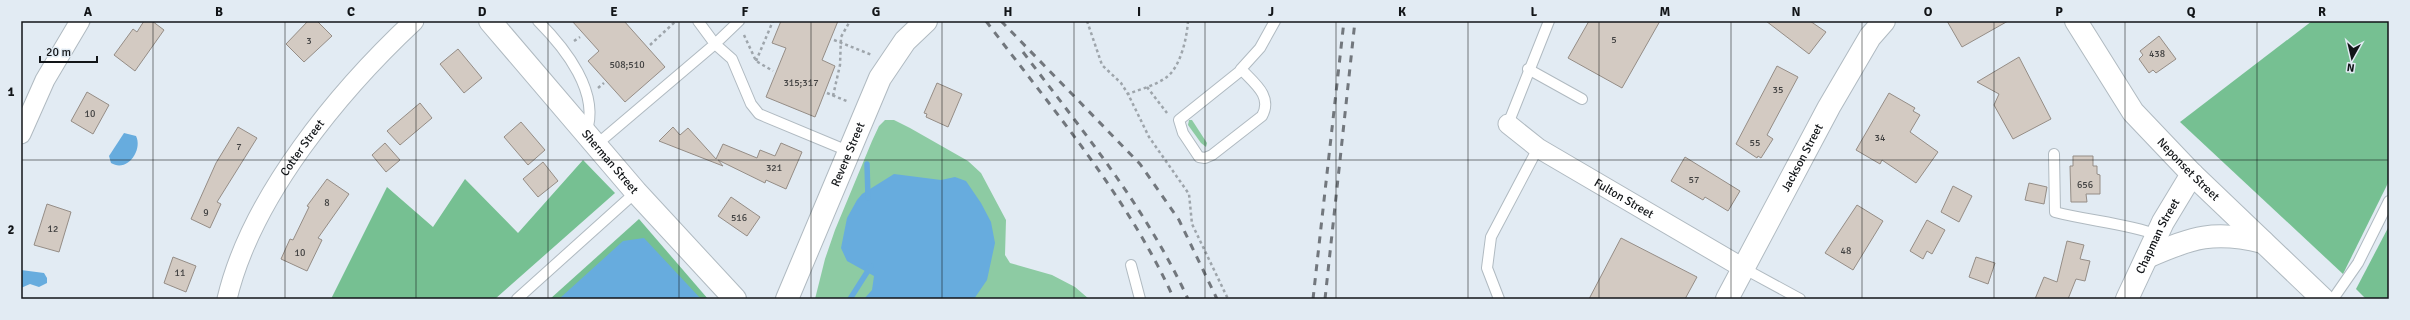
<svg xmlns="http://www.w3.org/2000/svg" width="2410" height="320" font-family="Signika,sans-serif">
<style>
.green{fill:#8dcba3}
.forest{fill:#76c092}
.water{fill:#67acde}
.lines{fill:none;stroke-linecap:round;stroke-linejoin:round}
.stream{stroke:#67acde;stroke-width:5.5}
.building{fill:#d3cac2;stroke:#958d86}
.service-casing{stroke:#b0bac1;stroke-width:12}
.minor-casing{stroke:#b0bac1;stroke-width:21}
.tertiary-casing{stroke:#b0bac1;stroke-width:24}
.secondary-casing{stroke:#b0bac1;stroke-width:24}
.path{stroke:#9ea5ab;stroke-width:2.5;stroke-dasharray:3 3;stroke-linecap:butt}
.service{stroke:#fff;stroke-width:10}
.minor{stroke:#fff;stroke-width:19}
.tertiary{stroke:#fff;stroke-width:22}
.secondary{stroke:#fff;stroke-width:22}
.rail{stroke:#72777d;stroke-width:3;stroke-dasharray:7 7;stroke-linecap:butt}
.grid{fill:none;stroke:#121518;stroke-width:1;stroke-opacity:0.55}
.labels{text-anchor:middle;stroke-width:3.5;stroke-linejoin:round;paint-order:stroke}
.number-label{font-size:10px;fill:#424242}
.street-label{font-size:12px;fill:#121518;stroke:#e2ebf3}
.neatline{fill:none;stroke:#121518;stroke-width:1.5}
.grid-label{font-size:13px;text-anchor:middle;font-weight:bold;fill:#121518}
</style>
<rect width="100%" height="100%" fill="#e2ebf3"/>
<g class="green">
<polygon points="885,120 894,120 910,128 968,161 981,173 1006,220 1005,255 1010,263 1052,275 1075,287 1089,299 815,299 825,259 835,230 872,141 879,126"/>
<polygon points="1189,120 1192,120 1207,143 1206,147 1201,143 1188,125"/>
</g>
<g class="forest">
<polygon points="2312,21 2389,21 2389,181 2343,274 2180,122"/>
<polygon points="583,160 615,193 495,299 331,299 387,187 433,227 465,179 518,233"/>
<polygon points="639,219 708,299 550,299"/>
<polygon points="2389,226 2389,299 2366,299 2356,289"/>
</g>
<g class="water">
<path d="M124 133 136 136C143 150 127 173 111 163L109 156Z"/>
<polygon points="894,174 941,180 955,177 966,181 981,203 991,222 995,243 987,280 974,299 864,299 872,290 874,276 847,261 841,248 847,218 857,200 862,194"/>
<polygon points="644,238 701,299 559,299 623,241"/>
<polygon points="21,270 44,273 47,278 47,283 39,287 30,284 21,288"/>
</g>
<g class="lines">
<g class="stream">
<polyline points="867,164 868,198"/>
<polyline points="850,299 871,266"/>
</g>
</g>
<g class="building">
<polygon points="144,21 152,21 164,30 135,71 114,55 133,29 137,32"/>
<polygon points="308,21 317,21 332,36 304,62 286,44"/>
<polygon points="572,21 624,21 665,67 625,102 588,61 599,51"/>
<polygon points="781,21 838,21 822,60 835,66 815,117 766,97 786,48 772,43"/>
<polygon points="1589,21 1660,21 1622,88 1568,58"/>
<polygon points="1766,21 1810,21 1826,32 1809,54"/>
<polygon points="1947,21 2008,21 1962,47"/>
<polygon points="2159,36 2176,59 2156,73 2153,70 2149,73 2139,59 2143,55 2140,51"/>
<polygon points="458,49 482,78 464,93 440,64"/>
<polygon points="2019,57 2051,119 2013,139 1994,105 1999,94 1977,82"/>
<polygon points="1777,66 1798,77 1767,135 1773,139 1761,158 1758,156 1757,158 1736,144"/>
<polygon points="937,83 962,94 948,127 926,117 927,114 924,113"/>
<polygon points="87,92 109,105 93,134 71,121"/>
<polygon points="1889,93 1915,108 1913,111 1920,115 1910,132 1938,152 1916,183 1882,160 1880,164 1856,150"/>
<polygon points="420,103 432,118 400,145 387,131"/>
<polygon points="521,122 545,150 528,165 504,137"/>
<polygon points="238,127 257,138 217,202 221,204 210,228 191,219 216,163"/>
<polygon points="673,127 680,135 688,128 716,159 723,144 757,158 760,150 775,156 781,143 802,152 786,189 766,180 765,183 718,160 723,166 659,141"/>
<polygon points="385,143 400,160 386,172 372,155"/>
<polygon points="2073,156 2093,156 2093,166 2097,166 2097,174 2100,175 2100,194 2086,194 2087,202 2071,202 2070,166 2073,166"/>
<polygon points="1685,157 1740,191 1728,211 1705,197 1703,200 1671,181"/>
<polygon points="543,162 558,181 538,197 523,179"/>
<polygon points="327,179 349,194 318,238 322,240 307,271 281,259 290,239 293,240 309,207 307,206"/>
<polygon points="2029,183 2047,187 2044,204 2025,200"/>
<polygon points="1953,186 1972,196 1959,222 1941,212"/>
<polygon points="731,197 760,217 747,236 718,216"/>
<polygon points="47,204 71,212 59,252 34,245"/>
<polygon points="1857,205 1883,221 1853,270 1825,253"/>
<polygon points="1927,220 1945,230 1932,254 1927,251 1923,259 1910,251"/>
<polygon points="1621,238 1697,277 1685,299 1589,299"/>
<polygon points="2067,241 2084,245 2080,259 2090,261 2085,281 2076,279 2068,299 2035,299 2044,277 2057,282"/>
<polygon points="173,257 196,266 186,292 164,283"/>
<polygon points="1976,257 1995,263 1988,284 1969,277"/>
</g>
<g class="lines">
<g class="service-casing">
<g id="service">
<path d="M538 21C565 48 601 93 586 133"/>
<polyline points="739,21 715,44 732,59 751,104 759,114 848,151"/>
<path d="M1241 69C1254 83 1273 96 1262 116L1212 155 1205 158 1199 157 1183 133 1179 120 1239 72 1241 69 1260 48 1275 21"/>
<polyline points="1528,69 1582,99"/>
<polyline points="1508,124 1549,21"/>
<polyline points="596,145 715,44 698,21"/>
<path d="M2054 154 2055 212C2089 221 2125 223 2158 235"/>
<polyline points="1131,265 1140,299"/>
<polyline points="1743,268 1800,299"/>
<polyline points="517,299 636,192"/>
<polyline points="1499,299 1487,268 1491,237 1538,148"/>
<polyline points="2333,299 2358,263 2389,201"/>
</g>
</g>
<g class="minor-casing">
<g id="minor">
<path id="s1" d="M1508 124 1538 148 1743 268"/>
<polyline points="21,134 45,80 80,21"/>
<path id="s2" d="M227 299C251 197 339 91 414 21"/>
</g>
</g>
<g class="tertiary-casing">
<g id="tertiary">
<path d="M2147 257C2192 237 2215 230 2263 242"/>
<path id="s3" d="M787 299 880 78 905 41 926 21"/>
<path id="s4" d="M1727 299 1829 107 1870 37 1884 21"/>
</g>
</g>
<g class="secondary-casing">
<g id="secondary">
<path id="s5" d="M490 21 636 192 735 299"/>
<path id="s6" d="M2076 21 2133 112 2192 174 2323 299"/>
<path id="s7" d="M2127 299 2163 222 2192 174"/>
</g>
</g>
<g class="path">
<polyline points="1087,21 1102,65 1121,83 1128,94"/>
<path d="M1188 21C1187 37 1181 65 1168 76 1157 85 1141 89 1128 94L1149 137 1189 194 1192 224 1228 299"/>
<polyline points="744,35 756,61 773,71"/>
<polyline points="834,40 872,55"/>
<polyline points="574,41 580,37"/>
<polyline points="650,45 676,21"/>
<polyline points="756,61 773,21"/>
<polyline points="1147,87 1167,113"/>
<polyline points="598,88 604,83"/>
<polyline points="827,93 849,102"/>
<polyline points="833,96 840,65 841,37 850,21"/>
</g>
<use href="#service" class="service"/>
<use href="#minor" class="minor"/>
<use href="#tertiary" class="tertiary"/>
<use href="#secondary" class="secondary"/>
<g class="rail">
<path d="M986 21C1053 110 1128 197 1174 299"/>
<polyline points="1001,21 1140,164 1179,220 1217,299"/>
<path d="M1023 52C1084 133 1145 206 1188 299"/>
<polyline points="1313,299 1344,21"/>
<polyline points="1325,299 1355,21"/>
</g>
</g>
<path class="grid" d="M153 21V299M285 21V299M416 21V299M548 21V299M679 21V299M811 21V299M942 21V299M1074 21V299M1205 21V299M1336 21V299M1468 21V299M1599 21V299M1731 21V299M1862 21V299M1994 21V299M2125 21V299M2257 21V299M21 160H2389"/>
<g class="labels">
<g class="number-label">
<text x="1614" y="43">5</text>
<text x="309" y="44">3</text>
<text x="2157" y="57">438</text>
<text x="627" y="68">508;510</text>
<text x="801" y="86">315;317</text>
<text x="1778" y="93">35</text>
<text x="90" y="117">10</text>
<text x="1880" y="141">34</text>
<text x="1755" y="146">55</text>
<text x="239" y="150">7</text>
<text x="774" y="171">321</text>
<text x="1694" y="183">57</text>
<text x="2085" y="188">656</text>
<text x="327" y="206">8</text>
<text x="206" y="216">9</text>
<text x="739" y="221">516</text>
<text x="53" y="232">12</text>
<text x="1846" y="254">48</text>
<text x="300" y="256">10</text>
<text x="180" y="276">11</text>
</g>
<g class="street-label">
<text dy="4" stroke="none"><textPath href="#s2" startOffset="170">Cotter Street</textPath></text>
<text dy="4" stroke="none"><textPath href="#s3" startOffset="157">Revere Street</textPath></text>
<text dy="4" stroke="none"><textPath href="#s4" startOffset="160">Jackson Street</textPath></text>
<text dy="4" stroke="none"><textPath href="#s5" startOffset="185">Sherman Street</textPath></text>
<text dy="4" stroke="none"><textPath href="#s6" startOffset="187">Neponset Street</textPath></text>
<text dy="4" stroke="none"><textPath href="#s1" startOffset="138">Fulton Street</textPath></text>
<text dy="4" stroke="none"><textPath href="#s7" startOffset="70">Chapman Street</textPath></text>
</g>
</g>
<rect width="2410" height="320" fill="none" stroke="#e2ebf3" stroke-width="44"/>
<g transform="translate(2352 58) rotate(188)" stroke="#e2ebf3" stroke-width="3" paint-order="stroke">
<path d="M0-3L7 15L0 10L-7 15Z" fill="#121518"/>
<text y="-6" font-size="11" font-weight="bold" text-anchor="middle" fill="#121518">N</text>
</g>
<path d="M40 56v6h57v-6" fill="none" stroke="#121518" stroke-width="2"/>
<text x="46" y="56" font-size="12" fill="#121518" stroke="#e2ebf3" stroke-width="3" paint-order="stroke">20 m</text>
<rect x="22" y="22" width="2366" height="276" class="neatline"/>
<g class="grid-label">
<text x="88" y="16">A</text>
<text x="219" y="16">B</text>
<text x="351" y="16">C</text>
<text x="482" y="16">D</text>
<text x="614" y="16">E</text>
<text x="745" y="16">F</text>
<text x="876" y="16">G</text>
<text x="1008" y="16">H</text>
<text x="1139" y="16">I</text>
<text x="1271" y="16">J</text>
<text x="1402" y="16">K</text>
<text x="1534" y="16">L</text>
<text x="1665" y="16">M</text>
<text x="1796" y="16">N</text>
<text x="1928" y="16">O</text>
<text x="2059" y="16">P</text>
<text x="2191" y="16">Q</text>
<text x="2322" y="16">R</text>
<text x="11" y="96">1</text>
<text x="11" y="234">2</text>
</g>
</svg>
